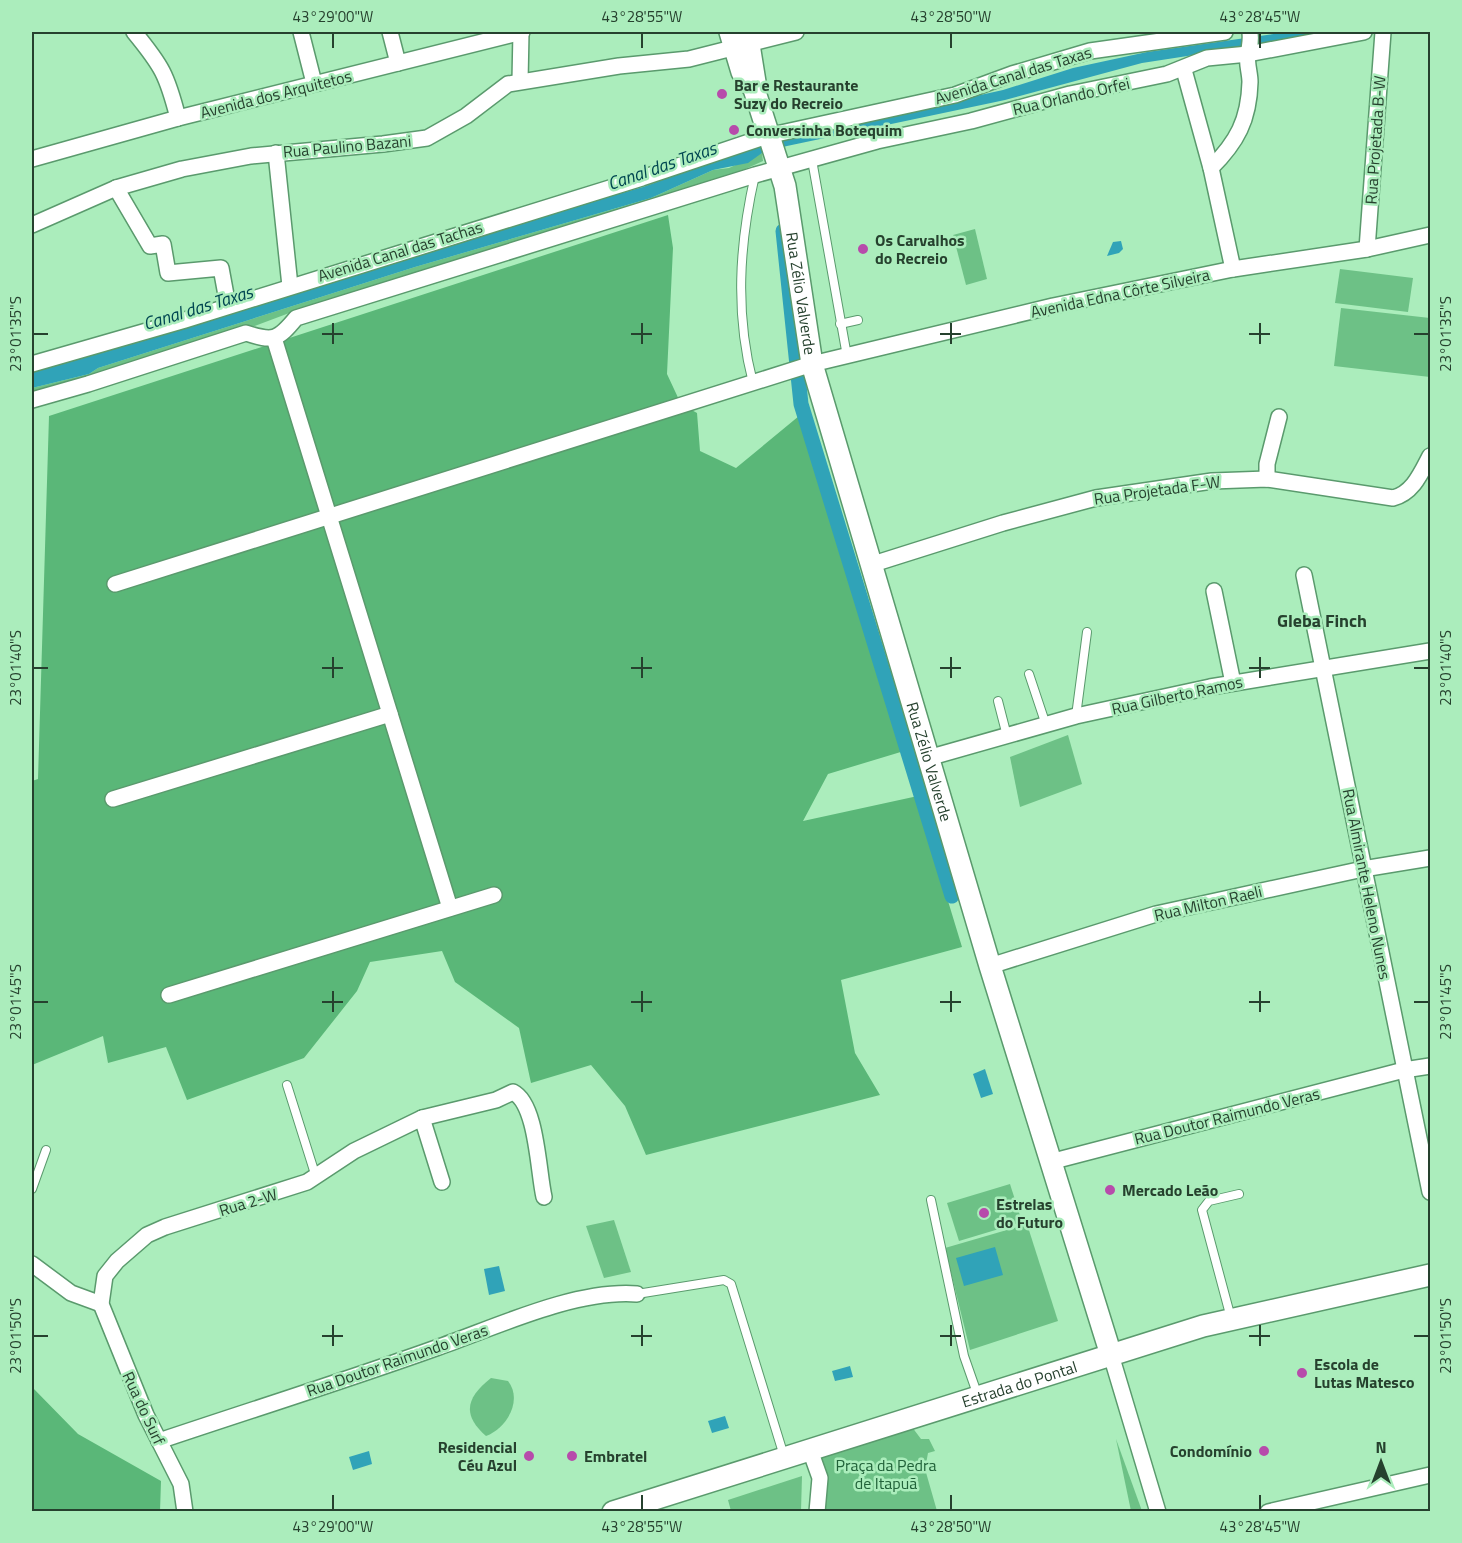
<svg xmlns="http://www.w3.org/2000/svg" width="1462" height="1543" font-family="'Titillium Web',sans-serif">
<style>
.green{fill:#6dc186}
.forest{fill:#5ab778}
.water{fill:#30a3b8}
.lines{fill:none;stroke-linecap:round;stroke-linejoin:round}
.canal{stroke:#30a3b8;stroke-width:15}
.lane-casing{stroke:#5a9a6d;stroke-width:10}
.street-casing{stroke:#5a9a6d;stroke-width:18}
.secondary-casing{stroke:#5a9a6d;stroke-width:24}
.lane{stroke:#fff;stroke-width:8}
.street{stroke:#fff;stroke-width:15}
.secondary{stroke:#fff;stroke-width:21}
.ticks{fill:none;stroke:#26412e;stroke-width:2}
.poi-dot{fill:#b74bab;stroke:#abedbc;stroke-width:2}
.labels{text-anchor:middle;stroke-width:5;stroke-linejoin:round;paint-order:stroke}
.street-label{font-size:16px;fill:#26412e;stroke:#abedbc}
.poi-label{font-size:16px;font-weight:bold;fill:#26412e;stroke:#abedbc;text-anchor:start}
.park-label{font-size:16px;fill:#216239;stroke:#abedbc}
.water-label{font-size:18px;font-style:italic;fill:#004651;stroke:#abedbc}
.neighbourhood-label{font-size:18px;font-weight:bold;fill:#26412e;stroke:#abedbc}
.neatline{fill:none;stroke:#26412e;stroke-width:2}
.ticks-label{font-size:15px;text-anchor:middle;fill:#26412e}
</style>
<rect width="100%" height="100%" fill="#abedbc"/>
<g class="green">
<polygon points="762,153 763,161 730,176 482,255 436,266 353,296 292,312 252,327 32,394 32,388 89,374 98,368 415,267 651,198 713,170 729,168"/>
<polygon points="975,229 987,279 966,285 953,235"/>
<polygon points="1340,269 1413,278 1408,312 1335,303"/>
<polygon points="1341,308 1430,318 1430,377 1334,366"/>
<polygon points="1068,735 1082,784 1020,807 1010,757"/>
<polygon points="1010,1184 1022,1222 959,1241 947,1203"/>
<polygon points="614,1220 631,1272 604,1278 586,1226"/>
<polygon points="1027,1224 1058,1321 970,1350 945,1248"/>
<path d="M491 1378 508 1381C523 1400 507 1428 486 1436 461 1414 467 1397 491 1378Z"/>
<polygon points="912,1427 921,1439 929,1439 935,1451 928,1453 925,1469 937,1511 824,1511 827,1478 818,1455"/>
<polygon points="1116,1439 1142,1511 1131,1511"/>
<polygon points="802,1476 801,1511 731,1511 728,1500"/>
</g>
<g class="forest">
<polygon points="668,215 673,248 667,374 681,404 697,413 700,451 736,468 799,416 904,751 828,774 803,821 927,794 959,897 948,901 962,947 841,980 855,1053 880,1095 646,1155 625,1106 591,1065 531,1083 519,1028 455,982 442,951 370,962 357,991 304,1058 187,1100 166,1047 108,1063 103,1036 32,1065 32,781 38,779 49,416"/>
<polygon points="32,1387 78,1434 161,1481 160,1511 32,1511"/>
</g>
<g class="water">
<polygon points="1288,32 1343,32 1142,63 1005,100 787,146 762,153 748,163 713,170 651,198 415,267 98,368 89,374 32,388 32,371 143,341 455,240 643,187 743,151 749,146 1003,90 1073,68 1147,52"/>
<polygon points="1121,241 1123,249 1119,253 1107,256 1113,242"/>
<polygon points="985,1069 993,1094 981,1098 973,1074"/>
<polygon points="995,1247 1003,1275 964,1286 956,1258"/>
<polygon points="499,1266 505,1291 489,1295 484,1269"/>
<polygon points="850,1366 853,1377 835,1381 832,1371"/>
<polygon points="725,1416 729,1428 712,1433 708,1421"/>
<polygon points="369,1451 372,1464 353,1470 349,1457"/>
</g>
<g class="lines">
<polyline class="canal" points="783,231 801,404 952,896"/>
<g class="lane-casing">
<g id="lane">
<polyline points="812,160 847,356"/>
<polyline points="840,324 858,320"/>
<path d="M753 383C735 313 739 245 755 175"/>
<polyline points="1029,674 1046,725"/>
<polyline points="998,701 1007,736"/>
<polyline points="1076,716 1087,632"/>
<polyline points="287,1085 316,1177"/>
<polyline points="32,1189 46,1150"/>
<polyline points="931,1200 964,1356 978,1396"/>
<polyline points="637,1294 724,1280 731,1284 784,1456"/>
<polyline points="1231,1318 1202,1210 1209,1201 1239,1194"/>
</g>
</g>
<g class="street-casing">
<g id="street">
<path d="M134 32C162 66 167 75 178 118"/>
<polyline points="301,32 314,83"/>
<polyline points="390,32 398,63"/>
<polyline points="1184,70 1211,168 1233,269"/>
<polyline points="520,81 521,32"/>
<polyline points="276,153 290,286"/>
<polyline points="32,159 178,118 522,32"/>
<path d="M1211 168C1237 142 1249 120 1250 82 1250 73 1246 62 1248 54 1250 45 1251 41 1250 32"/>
<polyline points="116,188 150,246 163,244 168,273 221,268 228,306"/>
<polyline points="32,225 116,188 182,169 251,156 383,144 427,138 466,116 508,84 619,66 689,59 796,32"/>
<polyline points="1367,249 1383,32"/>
<polyline points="274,338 450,908"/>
<polyline points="32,364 185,320 642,178 767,136 955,95 1012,74 1090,51 1225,32"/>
<path d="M32 400 88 384 246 333C273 342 278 340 296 318L755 175 877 141 971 121 1070 94 1167 74 1207 58 1248 54 1364 32"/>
<polyline points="1267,479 1267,464 1279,417"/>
<path d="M870 565 1003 523 1096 498 1212 481 1267 479 1393 498C1413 493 1421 473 1430 456"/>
<polyline points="1304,575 1430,1192"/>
<polyline points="115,584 812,364 1053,306 1233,269 1367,249 1430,235"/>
<polyline points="1214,591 1233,683"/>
<polyline points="928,758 1076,716 1210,687 1430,651"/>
<polyline points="113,799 390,714"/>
<polyline points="990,966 1156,914 1363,869 1430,858"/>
<polyline points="169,995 494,895"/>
<path d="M422 1118 496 1100 513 1092C537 1104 538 1171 544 1197"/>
<polyline points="1050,1162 1404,1070 1430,1066"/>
<polyline points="32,1264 71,1293 101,1304"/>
<polyline points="1111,1355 1158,1512"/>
<path d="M159 1441C251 1410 344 1381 436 1348 494 1328 575 1289 637 1294"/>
<polyline points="810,1450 820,1478 817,1512"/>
<polyline points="185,1512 181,1484 146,1415 101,1304 105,1276 117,1261 147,1235 165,1227 307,1182 354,1151 422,1118 442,1182"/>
<polyline points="1268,1512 1430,1475"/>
</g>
</g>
<g class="secondary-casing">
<g id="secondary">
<path id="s1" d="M730 32 742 72 754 89 785 186 812 364 990 966 1111 1355"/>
<polyline points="747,32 755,82"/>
<path id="s2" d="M613 1512 1203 1326 1430 1275"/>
</g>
</g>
<use href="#lane" class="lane"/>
<use href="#street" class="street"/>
<use href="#secondary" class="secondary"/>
</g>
<path class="ticks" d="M333 33V48M642 33V48M951 33V48M1260 33V48M333 323V344M642 323V344M951 323V344M1260 323V344M33 334H48M322 334H343M631 334H652M940 334H961M1249 334H1270M1414 334H1429M333 657V678M642 657V678M951 657V678M1260 657V678M33 668H48M322 668H343M631 668H652M940 668H961M1249 668H1270M1414 668H1429M333 991V1012M642 991V1012M951 991V1012M1260 991V1012M33 1002H48M322 1002H343M631 1002H652M940 1002H961M1249 1002H1270M1414 1002H1429M333 1325V1346M642 1325V1346M951 1325V1346M1260 1325V1346M33 1336H48M322 1336H343M631 1336H652M940 1336H961M1249 1336H1270M1414 1336H1429M333 1495V1510M642 1495V1510M951 1495V1510M1260 1495V1510"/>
<g class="poi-dot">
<circle cx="722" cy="94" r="6"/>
<circle cx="734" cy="130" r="6"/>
<circle cx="863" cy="249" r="6"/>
<circle cx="1110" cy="1190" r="6"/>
<circle cx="984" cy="1213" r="6"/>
<circle cx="1302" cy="1373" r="6"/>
<circle cx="1264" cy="1451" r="6"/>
<circle cx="529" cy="1456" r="6"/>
<circle cx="572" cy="1456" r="6"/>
</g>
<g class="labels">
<g class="street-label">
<text transform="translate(1013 75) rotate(-17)" y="6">Avenida Canal das Taxas</text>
<text transform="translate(276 94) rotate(-14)" y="6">Avenida dos Arquitetos</text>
<text transform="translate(1071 96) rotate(-13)" y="6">Rua Orlando Orfei</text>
<text transform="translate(1375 140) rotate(-86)" y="6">Rua Projetada B-W</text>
<text transform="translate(347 146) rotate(-5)" y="6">Rua Paulino Bazani</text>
<text transform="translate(400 251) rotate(-17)" y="6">Avenida Canal das Tachas</text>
<text transform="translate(1120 293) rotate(-12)" y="6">Avenida Edna Côrte Silveira</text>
<text dy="6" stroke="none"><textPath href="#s1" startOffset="273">Rua Zélio Valverde</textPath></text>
<text transform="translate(1157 490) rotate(-8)" y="6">Rua Projetada F-W</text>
<text transform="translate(1177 695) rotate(-12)" y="6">Rua Gilberto Ramos</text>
<text dy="6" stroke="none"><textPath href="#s1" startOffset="759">Rua Zélio Valverde</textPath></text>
<text transform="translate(1367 884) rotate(79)" y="6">Rua Almirante Heleno Nunes</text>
<text transform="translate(1208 903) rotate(-13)" y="6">Rua Milton Raeli</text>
<text transform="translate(1227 1116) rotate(-14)" y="6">Rua Doutor Raimundo Veras</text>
<text transform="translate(248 1202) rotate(-17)" y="6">Rua 2-W</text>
<text transform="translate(397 1360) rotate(-19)" y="6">Rua Doutor Raimundo Veras</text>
<text dy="6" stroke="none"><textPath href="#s2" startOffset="426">Estrada do Pontal</textPath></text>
<text transform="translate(144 1408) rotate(65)" y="6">Rua do Surf</text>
</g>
<g class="poi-label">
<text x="734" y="91">Bar e Restaurante<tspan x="734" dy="18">Suzy do Recreio</tspan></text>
<text x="746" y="136">Conversinha Botequim</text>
<text x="875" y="246">Os Carvalhos<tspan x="875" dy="18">do Recreio</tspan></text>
<text x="1122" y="1196">Mercado Leão</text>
<text x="996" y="1210">Estrelas<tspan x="996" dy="18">do Futuro</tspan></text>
<text x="1314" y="1370">Escola de<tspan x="1314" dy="18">Lutas Matesco</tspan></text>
<text x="517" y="1453" text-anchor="end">Residencial<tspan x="517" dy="18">Céu Azul</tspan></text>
<text x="1252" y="1457" text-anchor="end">Condomínio</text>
<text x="584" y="1462">Embratel</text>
</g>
<g class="park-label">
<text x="886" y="1471">Praça da Pedra<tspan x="886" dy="18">de Itapuã</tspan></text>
</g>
<g class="water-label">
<text transform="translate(662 166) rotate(-19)" y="6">Canal das Taxas</text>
<text transform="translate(198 308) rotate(-17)" y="6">Canal das Taxas</text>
</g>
<g class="neighbourhood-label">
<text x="1322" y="627">Gleba Finch</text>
</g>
</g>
<rect width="1462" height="1543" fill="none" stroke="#abedbc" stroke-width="66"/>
<g transform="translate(1381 1462)" stroke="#abedbc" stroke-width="4.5" paint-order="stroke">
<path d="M0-4.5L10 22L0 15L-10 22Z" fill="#26412e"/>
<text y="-9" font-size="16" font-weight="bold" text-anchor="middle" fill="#26412e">N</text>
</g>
<rect x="33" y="33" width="1396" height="1477" class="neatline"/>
<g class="ticks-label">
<text x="333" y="22">43°29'00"W</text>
<text x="642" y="22">43°28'55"W</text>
<text x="951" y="22">43°28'50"W</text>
<text x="1260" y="22">43°28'45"W</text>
<text transform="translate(16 334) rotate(-90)" y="5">23°01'35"S</text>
<text transform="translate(1446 334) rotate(-90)" y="5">23°01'35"S</text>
<text transform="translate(16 668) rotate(-90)" y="5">23°01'40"S</text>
<text transform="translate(1446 668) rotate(-90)" y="5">23°01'40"S</text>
<text transform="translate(16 1002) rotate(-90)" y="5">23°01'45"S</text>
<text transform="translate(1446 1002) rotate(-90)" y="5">23°01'45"S</text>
<text transform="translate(16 1336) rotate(-90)" y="5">23°01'50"S</text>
<text transform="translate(1446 1336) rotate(-90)" y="5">23°01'50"S</text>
<text x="333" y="1532">43°29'00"W</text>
<text x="642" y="1532">43°28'55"W</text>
<text x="951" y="1532">43°28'50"W</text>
<text x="1260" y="1532">43°28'45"W</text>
</g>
</svg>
